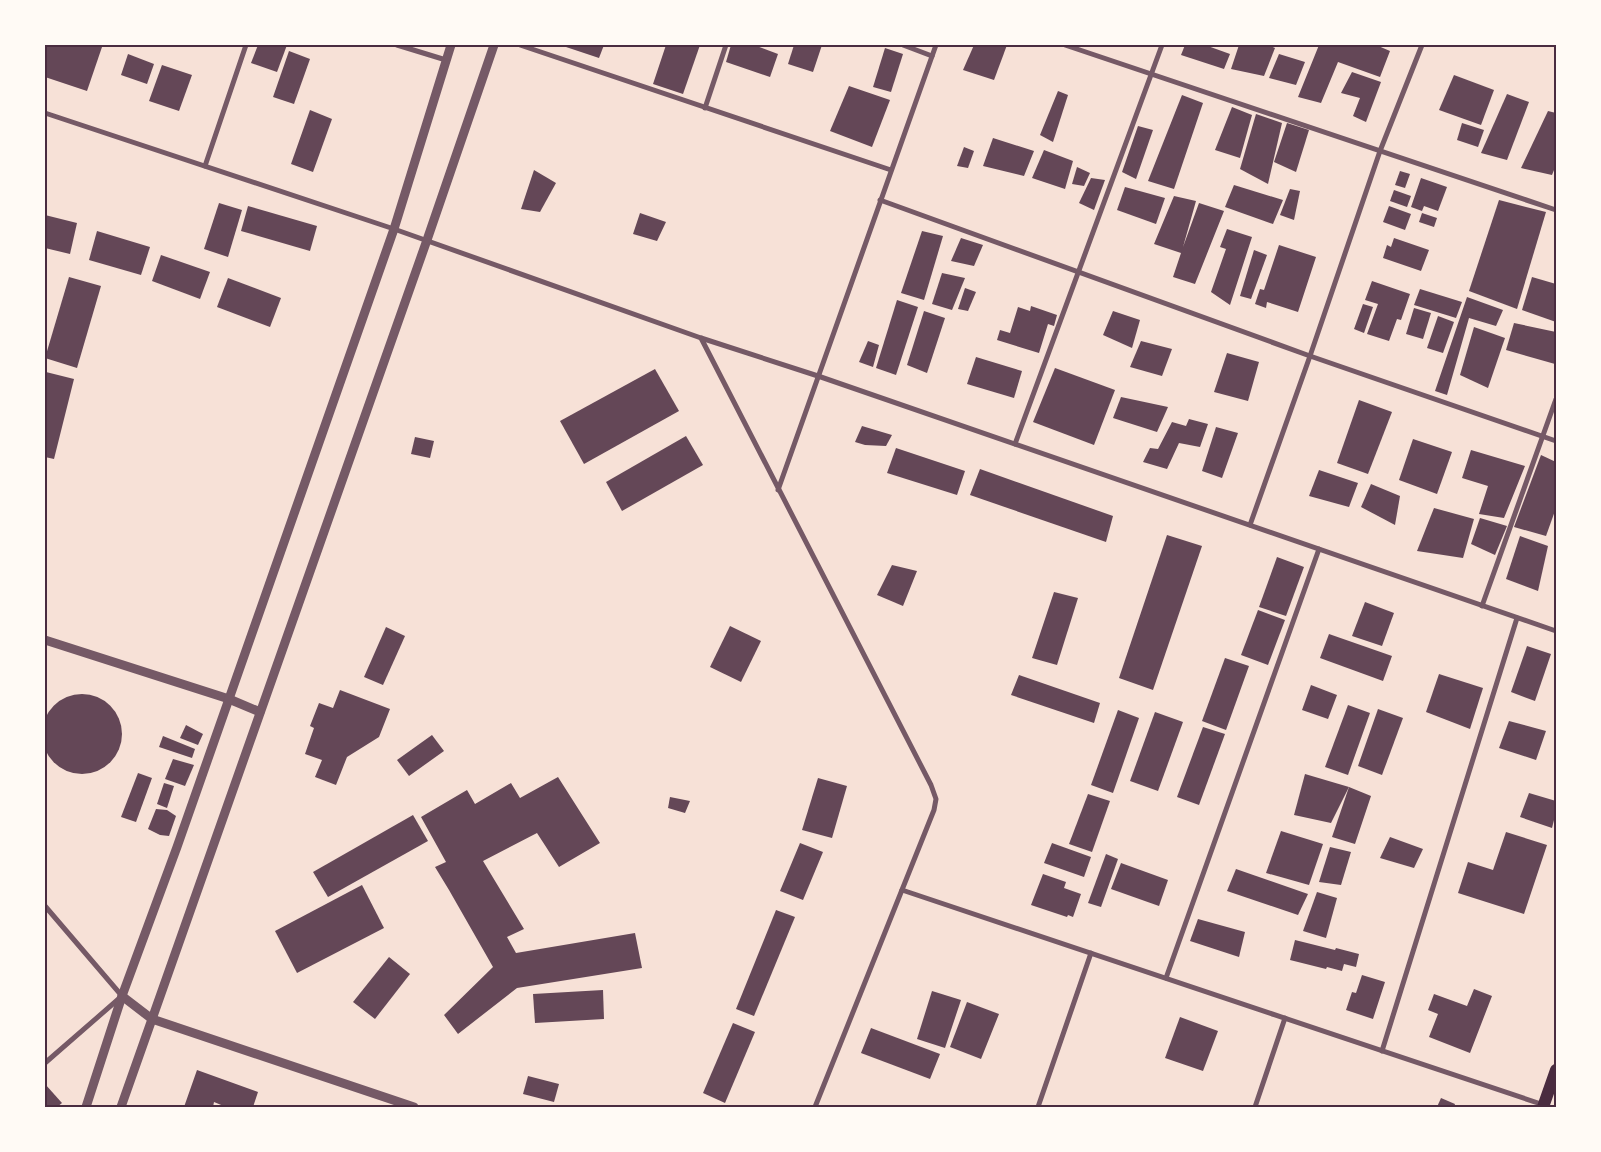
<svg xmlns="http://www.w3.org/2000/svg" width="1601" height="1152" font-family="'Noto Sans',sans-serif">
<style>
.building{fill:#644757}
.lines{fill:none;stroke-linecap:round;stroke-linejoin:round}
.minor{stroke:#755966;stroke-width:5}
.tertiary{stroke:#755966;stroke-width:9}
.primary{stroke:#4a2c40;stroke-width:12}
.neatline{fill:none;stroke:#4a2c40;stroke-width:2}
</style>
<rect width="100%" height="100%" fill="#f7e1d7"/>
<g class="building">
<polygon points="45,45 95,45 102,47 87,91 45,77"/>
<polygon points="258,45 287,45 277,72 251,63"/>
<polygon points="560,45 604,45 599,58"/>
<polygon points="666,45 700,45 683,94 653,84"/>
<polygon points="731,45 754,45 778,54 770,77 726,62"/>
<polygon points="794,45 822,45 813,72 788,64"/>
<polygon points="974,45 1007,45 994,80 963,70"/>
<polygon points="1185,45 1205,45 1230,54 1224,69 1181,55"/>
<polygon points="1239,45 1268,45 1275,48 1264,76 1231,69"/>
<polygon points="1319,45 1376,45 1390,51 1380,77 1338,62 1321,103 1298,97"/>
<polygon points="885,48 903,54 891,92 873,87"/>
<polygon points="289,51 310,59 294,104 273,97"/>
<polygon points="128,54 154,64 147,84 121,75"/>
<polygon points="1279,54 1305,62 1296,85 1269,78"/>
<polygon points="162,65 192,75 179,111 149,101"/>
<polygon points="1352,72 1381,82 1366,122 1353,116 1360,98 1341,93"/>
<polygon points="1454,75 1494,90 1481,125 1439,110"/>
<polygon points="849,86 890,100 872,147 830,131"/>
<polygon points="1058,91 1068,95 1053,142 1040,135"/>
<polygon points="1507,94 1529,102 1507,160 1481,153"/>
<polygon points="1182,95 1203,103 1174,189 1148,181"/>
<polygon points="1232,107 1252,115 1240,158 1215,150"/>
<polygon points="310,110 332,119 313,172 291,164"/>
<polygon points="1548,111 1556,113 1556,165 1552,175 1521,168"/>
<polygon points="1256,114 1282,123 1268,184 1240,169"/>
<polygon points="1287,123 1309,130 1296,172 1274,162"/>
<polygon points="1462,123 1484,130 1478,147 1457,140"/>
<polygon points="1138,126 1153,130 1136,179 1122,172"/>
<polygon points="993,138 1034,151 1024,176 983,166"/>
<polygon points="964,147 974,151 968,168 957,166"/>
<polygon points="1044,150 1073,161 1065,189 1032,178"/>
<polygon points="1077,167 1090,173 1084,186 1072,184"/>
<polygon points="534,170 556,183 540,212 521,209"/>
<polygon points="1400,171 1410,174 1405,188 1395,185"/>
<polygon points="1091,178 1105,180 1094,210 1079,203"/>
<polygon points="1421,178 1447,187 1438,211 1424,206 1422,211 1411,207"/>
<polygon points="1234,185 1283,200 1273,224 1225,207"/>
<polygon points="1125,187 1165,198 1156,224 1117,210"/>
<polygon points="1290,189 1300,191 1294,220 1280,215"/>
<polygon points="1394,190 1411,196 1407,207 1390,201"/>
<polygon points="1174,196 1196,201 1183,247 1199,203 1224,211 1195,284 1173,277 1181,253 1154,244"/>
<polygon points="1499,200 1546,212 1517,309 1469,291"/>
<polygon points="219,203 242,210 228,257 204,249"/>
<polygon points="248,206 317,226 310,251 241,231"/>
<polygon points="1389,206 1411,214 1405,230 1383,222"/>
<polygon points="640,213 666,222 657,241 633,234"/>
<polygon points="1422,213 1437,218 1434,227 1419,222"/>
<polygon points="45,215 77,223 70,254 45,248"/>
<polygon points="1227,229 1252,237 1230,305 1211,292 1226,249 1220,247"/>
<polygon points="97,231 150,247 141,275 89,260"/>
<polygon points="922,231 943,236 924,300 901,293"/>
<polygon points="961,238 983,245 974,266 951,261"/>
<polygon points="1394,238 1429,250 1421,271 1383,258 1387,245 1391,247"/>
<polygon points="1279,245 1316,257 1298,312 1267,302 1266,308 1255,304 1260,289 1264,290"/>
<polygon points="1254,250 1267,255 1251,299 1240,296"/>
<polygon points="161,255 210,272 200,299 152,281"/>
<polygon points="942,273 965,278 952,310 932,304"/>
<polygon points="69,277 101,286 77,368 45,358"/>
<polygon points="1532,277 1556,284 1556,322 1522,310"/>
<polygon points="228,278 281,298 270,327 217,307"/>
<polygon points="1372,281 1410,294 1401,320 1397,319 1389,341 1367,334 1378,304 1365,300"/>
<polygon points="965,288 976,292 968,311 958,309"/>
<polygon points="1420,289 1462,302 1456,318 1414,305"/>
<polygon points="1467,297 1503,310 1496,326 1469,318 1447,395 1435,391"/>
<polygon points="897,300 918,307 896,375 876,368"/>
<polygon points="1363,304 1373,307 1364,333 1354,329"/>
<polygon points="1031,306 1057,315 1054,326 1048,324 1039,353 997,340 1000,330 1010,333 1018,307 1030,311"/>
<polygon points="1414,308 1431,313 1423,339 1406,334"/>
<polygon points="924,311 945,318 927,373 907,365"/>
<polygon points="1113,311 1140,320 1132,348 1103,335"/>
<polygon points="1438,316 1454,322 1443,353 1427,348"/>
<polygon points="1514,323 1556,332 1556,360 1555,364 1506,350"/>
<polygon points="1474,327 1505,338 1488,388 1460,375"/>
<polygon points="868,341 879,345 873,367 859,362"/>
<polygon points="1141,341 1172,349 1162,376 1130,367"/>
<polygon points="1227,353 1259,362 1248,401 1214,392"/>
<polygon points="976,357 1022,371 1014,398 967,384"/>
<polygon points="1055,368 1115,390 1094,445 1033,422"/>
<polygon points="655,369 679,411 584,464 560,421"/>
<polygon points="46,372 74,379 54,459 45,457"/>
<polygon points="1121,397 1168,407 1157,432 1113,418"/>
<polygon points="1359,400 1392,412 1368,474 1337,463"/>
<polygon points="1189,419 1208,424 1200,447 1179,443 1167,469 1143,462 1150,448 1158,449 1172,422 1186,426"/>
<polygon points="862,426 892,435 886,446 865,445 855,442"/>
<polygon points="1216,427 1238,433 1222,478 1202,471"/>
<polygon points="686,436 703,465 622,511 606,482"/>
<polygon points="415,437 434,441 430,458 411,454"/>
<polygon points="1413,439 1452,452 1437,494 1399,480"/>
<polygon points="896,448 965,471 957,495 887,473"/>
<polygon points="1471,450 1525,466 1504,518 1479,514 1488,486 1462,478"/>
<polygon points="1541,455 1556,462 1556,508 1546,536 1514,527"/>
<polygon points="980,469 1113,516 1106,542 970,495"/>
<polygon points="1319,470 1358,483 1349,507 1309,496"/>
<polygon points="1371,484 1400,496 1395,525 1361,507"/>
<polygon points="1434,508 1474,519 1463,558 1417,551"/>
<polygon points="1480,518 1507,526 1495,555 1471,544"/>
<polygon points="1167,535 1202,546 1153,690 1119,678"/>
<polygon points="1520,536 1548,546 1538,591 1506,579"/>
<polygon points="1277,557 1304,567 1286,616 1259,607"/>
<polygon points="892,565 917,571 903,606 877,595"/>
<polygon points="1054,592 1078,598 1057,665 1032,658"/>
<polygon points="1365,602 1394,613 1382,646 1352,636"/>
<polygon points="1258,610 1285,620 1268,665 1241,655"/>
<polygon points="730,626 761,641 741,682 710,667"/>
<polygon points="386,627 405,636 383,685 364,677"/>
<polygon points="1329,634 1392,656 1383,681 1320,658"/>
<polygon points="1527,646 1551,654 1535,701 1511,692"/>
<polygon points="1225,658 1249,666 1226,730 1202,721"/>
<polygon points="1439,674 1483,688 1470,729 1426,712"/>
<polygon points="1019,675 1100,703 1094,723 1011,695"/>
<polygon points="1311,685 1337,695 1328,719 1302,710"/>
<polygon points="340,690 390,709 379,737 347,757 336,785 315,777 322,760 305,754 314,728 310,726 319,703 333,708"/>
<circle cx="82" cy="734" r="40"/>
<polygon points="1348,705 1370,713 1348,775 1325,767"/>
<polygon points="1378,709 1403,718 1382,775 1358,766"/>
<polygon points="1118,710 1139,718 1113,793 1091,785"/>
<polygon points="1155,712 1183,722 1158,791 1130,781"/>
<polygon points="1509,721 1546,731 1536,760 1499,748"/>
<polygon points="186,725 203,734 198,745 180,738"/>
<polygon points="1203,727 1225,734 1199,805 1177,797"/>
<polygon points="432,735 444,751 409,776 397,760"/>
<polygon points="163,736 195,749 192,758 159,747"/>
<polygon points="173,759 194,765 185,786 165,779"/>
<polygon points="138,773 152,778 136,822 121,817"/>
<polygon points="1305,774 1349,787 1331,823 1294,815"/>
<polygon points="558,777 600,843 559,867 537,833 483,861 524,929 507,937 516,953 635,933 642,968 517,988 458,1034 444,1015 493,967 449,890 435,867 446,862 421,817 467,790 475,804 511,783 520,798"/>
<polygon points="818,778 847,786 832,838 802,830"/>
<polygon points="164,783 174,786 167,808 157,804"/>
<polygon points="1349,787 1371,796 1355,844 1332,837"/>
<polygon points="1529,793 1556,801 1556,812 1552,828 1520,817"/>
<polygon points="1088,794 1110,801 1092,852 1069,844"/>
<polygon points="670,797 690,801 685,813 668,808"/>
<polygon points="156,809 167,810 176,816 169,836 160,835 148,829"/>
<polygon points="413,815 428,841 328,897 313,872"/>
<polygon points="1281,831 1323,844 1309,885 1266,873"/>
<polygon points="1506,832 1547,845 1524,914 1458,893 1468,862 1493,870"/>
<polygon points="1390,837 1423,849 1414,868 1380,858"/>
<polygon points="800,843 823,852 803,900 780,891"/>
<polygon points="1052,843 1091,857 1084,877 1044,863"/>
<polygon points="1330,847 1351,852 1341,885 1319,882"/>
<polygon points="1106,854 1118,859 1101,907 1088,903"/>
<polygon points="1121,863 1168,880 1159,906 1111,889"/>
<polygon points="1236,869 1308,894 1298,915 1227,891"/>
<polygon points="1043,874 1066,882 1064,888 1081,894 1073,917 1068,915 1067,917 1031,905"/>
<polygon points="362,885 384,928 297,973 275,931"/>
<polygon points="1317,892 1337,898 1326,938 1303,931"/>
<polygon points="776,910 795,917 754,1016 736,1009"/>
<polygon points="1198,919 1245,932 1239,957 1190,941"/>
<polygon points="1295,940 1335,950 1336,948 1359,954 1356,967 1344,964 1342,971 1327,967 1326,969 1290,960"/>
<polygon points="389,957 410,974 375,1019 353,1002"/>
<polygon points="1362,975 1385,982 1373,1019 1346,1010 1352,992 1356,993"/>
<polygon points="1474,989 1492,996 1470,1053 1429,1037 1438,1014 1428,1010 1434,994 1467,1006"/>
<polygon points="603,990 604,1019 535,1023 533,994"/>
<polygon points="932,991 961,1000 945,1048 917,1039"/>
<polygon points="967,1002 999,1014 981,1059 950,1047"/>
<polygon points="1180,1017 1218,1031 1203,1071 1165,1058"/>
<polygon points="733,1023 755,1032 725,1103 703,1093"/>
<polygon points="871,1028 940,1054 930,1079 861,1053"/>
<polygon points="197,1070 258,1092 253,1107 226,1107 214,1102 213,1107 184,1107"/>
<polygon points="528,1076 559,1084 554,1102 523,1094"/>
<polygon points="45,1084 62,1103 57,1107 45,1107"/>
<polygon points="1441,1098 1455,1104 1454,1107 1437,1107"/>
</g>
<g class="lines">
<g class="minor">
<polyline points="397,45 446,60"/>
<polyline points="520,45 891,170"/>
<polyline points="903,45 932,56"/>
<polyline points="1065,45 1556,210"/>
<polyline points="705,108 726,45"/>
<polyline points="45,113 394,229 701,338 818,376 1556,631"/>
<polyline points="205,166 246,45"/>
<polyline points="880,200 1310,356 1556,441"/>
<polyline points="701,338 931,785 936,799 934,810 815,1107"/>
<polyline points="1015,444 1162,45"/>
<polyline points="778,490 936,45"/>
<polyline points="1250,525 1310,356 1380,151 1422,45"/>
<polyline points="1482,606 1556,399"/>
<polyline points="902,890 1544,1105"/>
<polyline points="45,906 122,996 45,1063"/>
<polyline points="1166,978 1319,549"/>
<polyline points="1382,1051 1517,618"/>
<polyline points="1038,1107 1091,953"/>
<polyline points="1255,1107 1285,1018"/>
</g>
<g class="tertiary">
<polyline points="45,640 229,699 260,712"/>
<polyline points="122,996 152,1019 414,1107"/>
<polyline points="86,1107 122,996 177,847 394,229 451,45"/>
<polyline points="121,1107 427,240 494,45"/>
</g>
<polyline class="primary" points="1543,1107 1556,1070"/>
</g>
<rect width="1601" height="1152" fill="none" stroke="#fffaf5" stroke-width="92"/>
<rect x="46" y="46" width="1509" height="1060" class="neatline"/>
</svg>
